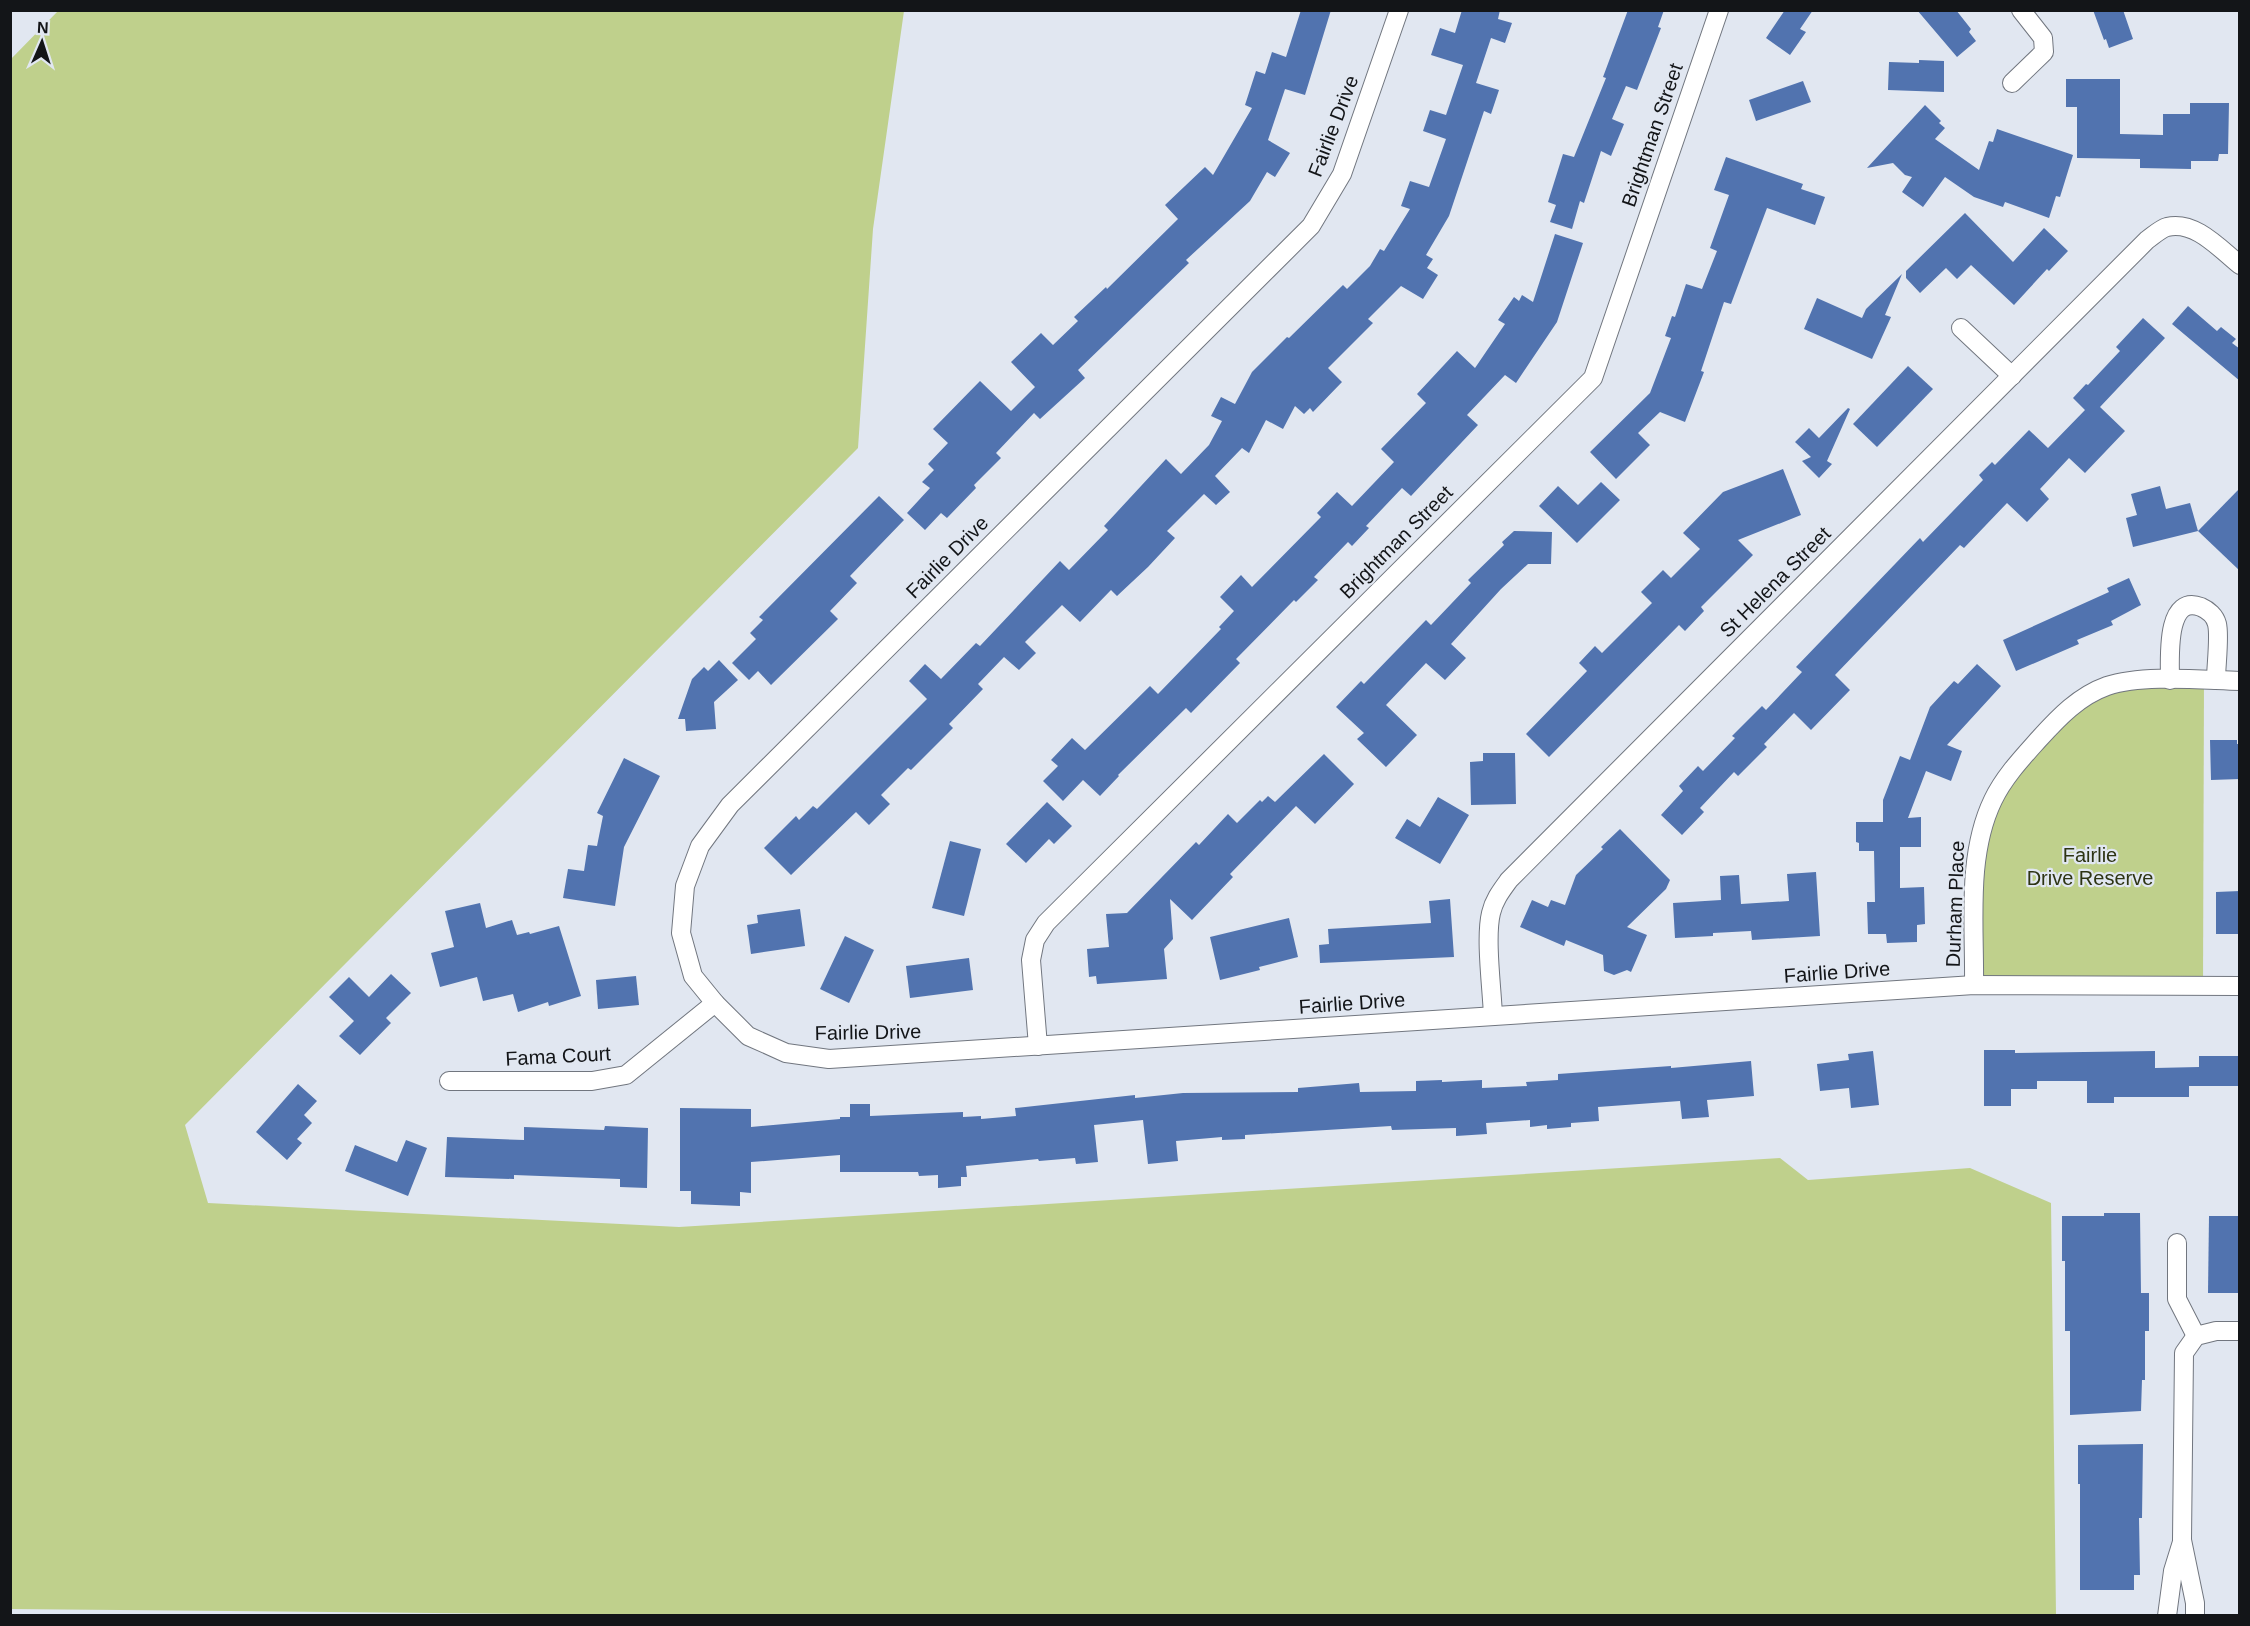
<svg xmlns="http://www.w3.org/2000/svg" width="2250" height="1626" font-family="Helvetica,sans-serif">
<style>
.green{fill:#bfd08c}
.building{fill:#5173af}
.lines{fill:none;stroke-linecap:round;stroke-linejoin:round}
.minor-casing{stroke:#71767f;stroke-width:20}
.minor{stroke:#fff;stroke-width:18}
.labels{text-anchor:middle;stroke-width:4.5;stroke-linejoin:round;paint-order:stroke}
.street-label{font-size:20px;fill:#131518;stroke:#e1e7f1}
.park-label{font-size:20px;fill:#2d3413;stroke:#e1e7f1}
</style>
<rect width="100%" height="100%" fill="#e1e7f1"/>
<g class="green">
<polygon points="58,11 904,11 873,229 858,448 185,1125 208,1203 679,1227 1780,1158 1808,1180 1970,1168 2051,1203 2056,1615 743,1616 11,1609 10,60"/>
<polygon points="2204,680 2203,986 1974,985 1975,859 2013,769 2108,686"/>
</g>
<g class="building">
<polygon points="1301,10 1331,10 1305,95 1285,89 1268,140 1290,153 1275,177 1267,172 1250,201 1186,260 1189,263 1078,370 1085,378 1040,419 1034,413 996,453 1001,458 974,485 976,488 947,518 941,513 925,530 907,513 930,488 922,482 934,470 928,464 948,443 933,429 980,381 1011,411 1035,387 1011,362 1041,333 1053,345 1078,321 1074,317 1106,287 1107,289 1178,219 1165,205 1205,167 1213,175 1252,108 1245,105 1256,71 1265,74 1272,52 1286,57"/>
<polygon points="1462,10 1500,10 1498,19 1512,23 1505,43 1491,38 1476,83 1499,90 1491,114 1484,111 1449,216 1426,255 1433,259 1427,268 1438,275 1423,299 1401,286 1368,319 1373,323 1328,368 1342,382 1313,412 1310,408 1304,414 1295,406 1283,429 1266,420 1249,453 1242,448 1215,476 1230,492 1216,505 1204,494 1167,531 1175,538 1148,567 1117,596 1111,590 1080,622 1062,605 1025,642 1036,653 1019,670 1004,657 978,684 983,689 949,724 953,728 911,770 908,768 881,795 890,804 869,825 856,812 791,875 764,848 796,816 799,820 813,806 817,809 927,699 909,681 925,664 941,679 976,643 980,646 1060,561 1069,570 1108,530 1104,526 1166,459 1181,474 1209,445 1222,421 1211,416 1221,397 1235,404 1252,372 1287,337 1289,338 1343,285 1347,289 1370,266 1380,249 1384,251 1410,209 1401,206 1410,181 1429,187 1446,139 1423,131 1430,110 1446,115 1463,65 1431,55 1440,28 1455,33"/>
<polygon points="1628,10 1664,10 1658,27 1661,28 1637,90 1626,86 1612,119 1624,124 1611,156 1601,151 1584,203 1580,201 1572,229 1550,222 1556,205 1548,202 1563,154 1574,157 1606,78 1603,77"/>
<polygon points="1785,10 1813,10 1800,29 1806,32 1790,55 1766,38"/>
<polygon points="1917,10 1956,10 1971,29 1969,32 1976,41 1957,57"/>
<polygon points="2093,10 2123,10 2133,39 2109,48 2106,39 2104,40"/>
<polygon points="1919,60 1944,61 1944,92 1888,90 1889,62 1919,63"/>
<polygon points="2066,79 2120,79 2120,134 2163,135 2163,114 2190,114 2190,103 2229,103 2228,154 2219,154 2218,161 2191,161 2191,169 2140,168 2140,159 2077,158 2077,107 2066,107"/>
<polygon points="1803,81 1811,102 1756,121 1749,100"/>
<polygon points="1925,105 1941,121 1939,123 1945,128 1935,139 1979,170 1989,141 1993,142 1997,129 2073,155 2060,197 2056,196 2049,218 2005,202 2003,207 1974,197 1945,177 1923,207 1902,192 1912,177 1905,175 1893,163 1867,168"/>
<polygon points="1726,157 1803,184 1801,189 1825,197 1815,225 1767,208 1731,304 1724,302 1701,371 1704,372 1685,422 1660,412 1638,433 1650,445 1616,479 1590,452 1650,393 1671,338 1665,336 1672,316 1675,317 1686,284 1702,289 1717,251 1710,248 1729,195 1714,190"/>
<polygon points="1965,213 2013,262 2044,228 2068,251 2049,271 2047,269 2014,305 1971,265 1957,279 1946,268 1920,293 1906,278 1906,271"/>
<polygon points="1555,234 1583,243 1557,322 1516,383 1505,375 1467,415 1478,425 1411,496 1402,488 1366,526 1369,528 1352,546 1348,542 1314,577 1318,580 1296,602 1294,600 1236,659 1240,663 1191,713 1186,708 1118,775 1119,776 1100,796 1083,780 1063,801 1043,781 1058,766 1051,760 1072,738 1085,750 1150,686 1158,694 1221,629 1219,627 1234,611 1220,597 1241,575 1252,587 1321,517 1317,513 1337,492 1352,506 1394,462 1381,449 1426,403 1417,394 1457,351 1475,368 1505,324 1498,320 1514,297 1519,301 1522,295 1533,302"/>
<polygon points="1902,274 1885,315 1891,317 1872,359 1804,329 1817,298 1862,318 1866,309"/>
<polygon points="2188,306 2217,331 2221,327 2236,339 2232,343 2240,349 2240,381 2172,324"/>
<polygon points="2143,318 2165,338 2100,407 2125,431 2085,473 2069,458 2040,489 2049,499 2027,522 2007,503 1964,548 1960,545 1835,675 1850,690 1811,730 1794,713 1764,744 1767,747 1738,776 1734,772 1700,808 1704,812 1682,835 1661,815 1683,791 1679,786 1698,766 1703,771 1735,738 1732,736 1762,706 1766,710 1802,672 1796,667 1920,538 1923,542 1983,480 1979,475 1992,462 1995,465 2029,430 2048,448 2085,410 2073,398 2086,384 2088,385 2120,351 2116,347"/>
<polygon points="1908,366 1933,389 1877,447 1853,424"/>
<polygon points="1848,408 1850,409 1827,461 1832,464 1819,478 1802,461 1811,457 1795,442 1809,428 1819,438"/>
<polygon points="1783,469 1801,515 1738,540 1753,555 1701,607 1704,611 1685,631 1679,625 1549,757 1526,734 1587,671 1579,663 1595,646 1602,653 1652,603 1641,592 1663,570 1671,578 1700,549 1683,533 1723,492"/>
<polygon points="1601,482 1620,500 1577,543 1539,506 1558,486 1578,505"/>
<polygon points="2160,486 2166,509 2190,503 2198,531 2133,547 2126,518 2137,515 2131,494"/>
<polygon points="2240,488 2240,571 2198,531"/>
<polygon points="879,496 904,520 850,576 857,583 830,611 838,619 771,685 758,671 749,680 732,663 756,639 750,633 763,620 759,617"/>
<polygon points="1514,531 1552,532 1551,564 1528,564 1501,589 1451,644 1466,658 1445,680 1426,663 1386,705 1417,735 1386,767 1357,739 1364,733 1336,707 1361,681 1364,684 1426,620 1431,625 1471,583 1468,580 1504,545 1502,542"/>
<polygon points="2129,578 2141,605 2111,621 2113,625 2077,640 2079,644 2016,671 2003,640 2109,592 2107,588"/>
<polygon points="719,660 738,680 714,702 716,729 686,731 685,719 678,719 692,679 704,667 708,671"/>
<polygon points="1977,664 2001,686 1947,745 1962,751 1951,781 1926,771 1908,818 1921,817 1921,847 1900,847 1900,888 1924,887 1925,924 1917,925 1917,942 1887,943 1886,934 1868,934 1867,902 1875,902 1874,851 1859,851 1859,843 1856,842 1856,822 1883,822 1883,800 1900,756 1910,760 1930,707 1954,681 1958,684"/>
<polygon points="2210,740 2237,740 2237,744 2240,744 2240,779 2211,780"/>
<polygon points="1483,753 1515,753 1516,804 1471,805 1470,762 1483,761"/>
<polygon points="1324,754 1354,784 1315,824 1296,806 1230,874 1233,877 1192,920 1170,899 1173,939 1164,949 1167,979 1097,984 1096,976 1089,977 1087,949 1109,947 1106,914 1127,913 1196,842 1199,845 1228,814 1237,823 1260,800 1262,802 1268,796 1275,802"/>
<polygon points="624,758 660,776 624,847 615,906 563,898 568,869 584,871 588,845 597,846 603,816 597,813"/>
<polygon points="1438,797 1469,815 1440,864 1395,838 1407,819 1420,827"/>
<polygon points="1047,802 1072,826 1054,844 1049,839 1026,863 1006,844"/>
<polygon points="1620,829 1670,880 1666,889 1627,927 1647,935 1631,972 1627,970 1614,975 1604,971 1603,955 1566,940 1564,946 1520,927 1532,900 1548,907 1551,900 1565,905 1576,875 1603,849 1601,847"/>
<polygon points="950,841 981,849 964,916 932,908"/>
<polygon points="1816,872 1820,936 1752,940 1751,931 1713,933 1713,936 1675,938 1673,903 1721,900 1720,876 1739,875 1741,904 1789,901 1787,874"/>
<polygon points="2240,891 2240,934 2216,934 2216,892"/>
<polygon points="1450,899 1454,957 1320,963 1319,945 1329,944 1328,929 1431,923 1429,901"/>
<polygon points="480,903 486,928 512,920 517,935 529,932 530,934 559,926 581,996 549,1006 548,1002 518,1012 513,994 483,1001 477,977 440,987 431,953 454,947 445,911"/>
<polygon points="800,909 805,946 751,954 747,925 758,923 757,915"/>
<polygon points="1289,918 1298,957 1259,967 1260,970 1220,980 1210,937"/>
<polygon points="845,936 874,950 849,1003 820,989"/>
<polygon points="969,958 973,990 910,998 906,966"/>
<polygon points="391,974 411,993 386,1018 391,1023 360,1055 339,1036 354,1021 329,997 349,977 369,997"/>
<polygon points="636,976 639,1005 598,1009 596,980"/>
<polygon points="1984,1050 2015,1050 2015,1053 2155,1051 2155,1068 2199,1067 2199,1056 2240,1056 2240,1086 2189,1086 2189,1097 2114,1097 2114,1103 2087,1103 2087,1081 2037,1081 2037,1089 2011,1089 2011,1106 1984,1106"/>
<polygon points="1873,1051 1879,1105 1851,1108 1849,1088 1820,1091 1817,1064 1849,1060 1848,1054"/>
<polygon points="1751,1061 1754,1096 1707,1100 1709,1117 1682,1119 1680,1101 1598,1107 1599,1121 1571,1123 1571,1127 1547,1129 1547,1125 1530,1127 1530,1120 1486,1123 1487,1134 1456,1136 1456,1128 1392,1130 1391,1126 1245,1135 1245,1139 1222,1140 1222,1137 1176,1141 1178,1161 1148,1164 1143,1120 1094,1125 1098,1162 1076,1164 1075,1158 1039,1161 1038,1159 966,1166 967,1177 961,1177 961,1186 938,1188 938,1175 919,1176 918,1172 840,1172 840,1155 751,1162 751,1193 740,1192 740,1206 691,1204 691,1191 680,1191 680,1108 751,1109 751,1127 840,1119 840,1117 850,1117 850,1104 870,1104 870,1116 963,1112 963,1117 981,1116 981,1119 1016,1116 1015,1108 1135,1095 1135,1098 1183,1093 1298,1092 1298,1088 1359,1083 1360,1092 1416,1091 1416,1081 1442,1080 1442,1082 1482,1080 1482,1088 1527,1086 1526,1082 1558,1080 1558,1074 1671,1066 1671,1068"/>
<polygon points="298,1084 317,1101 304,1115 312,1123 297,1139 302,1143 287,1160 256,1132"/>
<polygon points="605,1126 648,1128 647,1188 620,1187 620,1179 514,1175 514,1179 445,1177 447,1137 524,1140 524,1127 604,1130"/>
<polygon points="406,1140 427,1148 408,1196 345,1171 355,1145 397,1162"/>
<polygon points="2104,1213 2140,1213 2141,1293 2149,1293 2149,1331 2145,1331 2145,1380 2142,1380 2141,1411 2070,1415 2070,1331 2065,1331 2065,1261 2062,1261 2062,1216 2104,1216"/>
<polygon points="2209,1216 2240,1216 2240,1293 2208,1293"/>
<polygon points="2143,1444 2142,1518 2139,1518 2140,1575 2134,1575 2134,1590 2080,1590 2080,1484 2078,1484 2078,1445"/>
</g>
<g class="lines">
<g class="minor-casing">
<g id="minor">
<polyline points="1399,10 1342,174 1311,226 730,805 700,846 685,886 681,933 693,976 715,1003 748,1036 786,1053 829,1059 1974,985 2240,986"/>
<polyline points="2012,83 2044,52 2043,38 2021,10"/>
<polyline points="1961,328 2012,376"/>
<path d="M2170 680C2170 660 2165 593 2201 607 2208 610 2215 616 2217 624 2220 636 2216 666 2216 680"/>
<path d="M1974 985C1975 925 1966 856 1993 800 2004 777 2022 758 2039 739 2059 717 2079 696 2107 686 2143 674 2202 680 2240 681"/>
<path d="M1493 1016C1492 989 1485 938 1491 913 1494 900 1501 891 1509 880L2147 240C2153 236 2160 229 2167 227 2195 220 2220 249 2240 265"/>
<polyline points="1038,1046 1031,960 1035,940 1046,923 1593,378 1719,10"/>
<polyline points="449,1081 592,1081 626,1075 715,1003"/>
<polyline points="2177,1243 2177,1299 2196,1336"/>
<polyline points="2167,1616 2173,1571 2182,1542"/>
<polyline points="2195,1616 2195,1603 2182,1540 2184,1353 2196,1336 2216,1331 2240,1331"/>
</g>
</g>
<use href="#minor" class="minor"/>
</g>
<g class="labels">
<g class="street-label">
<text transform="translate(1333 126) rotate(-69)" y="7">Fairlie Drive</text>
<text transform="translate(1652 135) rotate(-71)" y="7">Brightman Street</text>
<text transform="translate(1396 542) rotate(-45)" y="7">Brightman Street</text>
<text transform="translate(947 557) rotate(-45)" y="7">Fairlie Drive</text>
<text transform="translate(1775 582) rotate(-45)" y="7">St Helena Street</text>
<text transform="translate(1955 904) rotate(-88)" y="7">Durham Place</text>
<text transform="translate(1837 972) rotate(-4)" y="7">Fairlie Drive</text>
<text transform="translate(1352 1003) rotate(-4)" y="7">Fairlie Drive</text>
<text transform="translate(868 1032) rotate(-1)" y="7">Fairlie Drive</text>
<text transform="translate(558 1056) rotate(-3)" y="7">Fama Court</text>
</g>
<g class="park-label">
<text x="2090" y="862">Fairlie<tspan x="2090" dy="23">Drive Reserve</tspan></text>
</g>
</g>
<rect width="2250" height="1626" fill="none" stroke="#131518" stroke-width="24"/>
<g transform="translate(42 42) rotate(3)" stroke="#e1e7f1" stroke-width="4.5" paint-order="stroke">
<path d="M0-4.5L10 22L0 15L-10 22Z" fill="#131518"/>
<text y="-9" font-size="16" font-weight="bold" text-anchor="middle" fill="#131518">N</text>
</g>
</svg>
